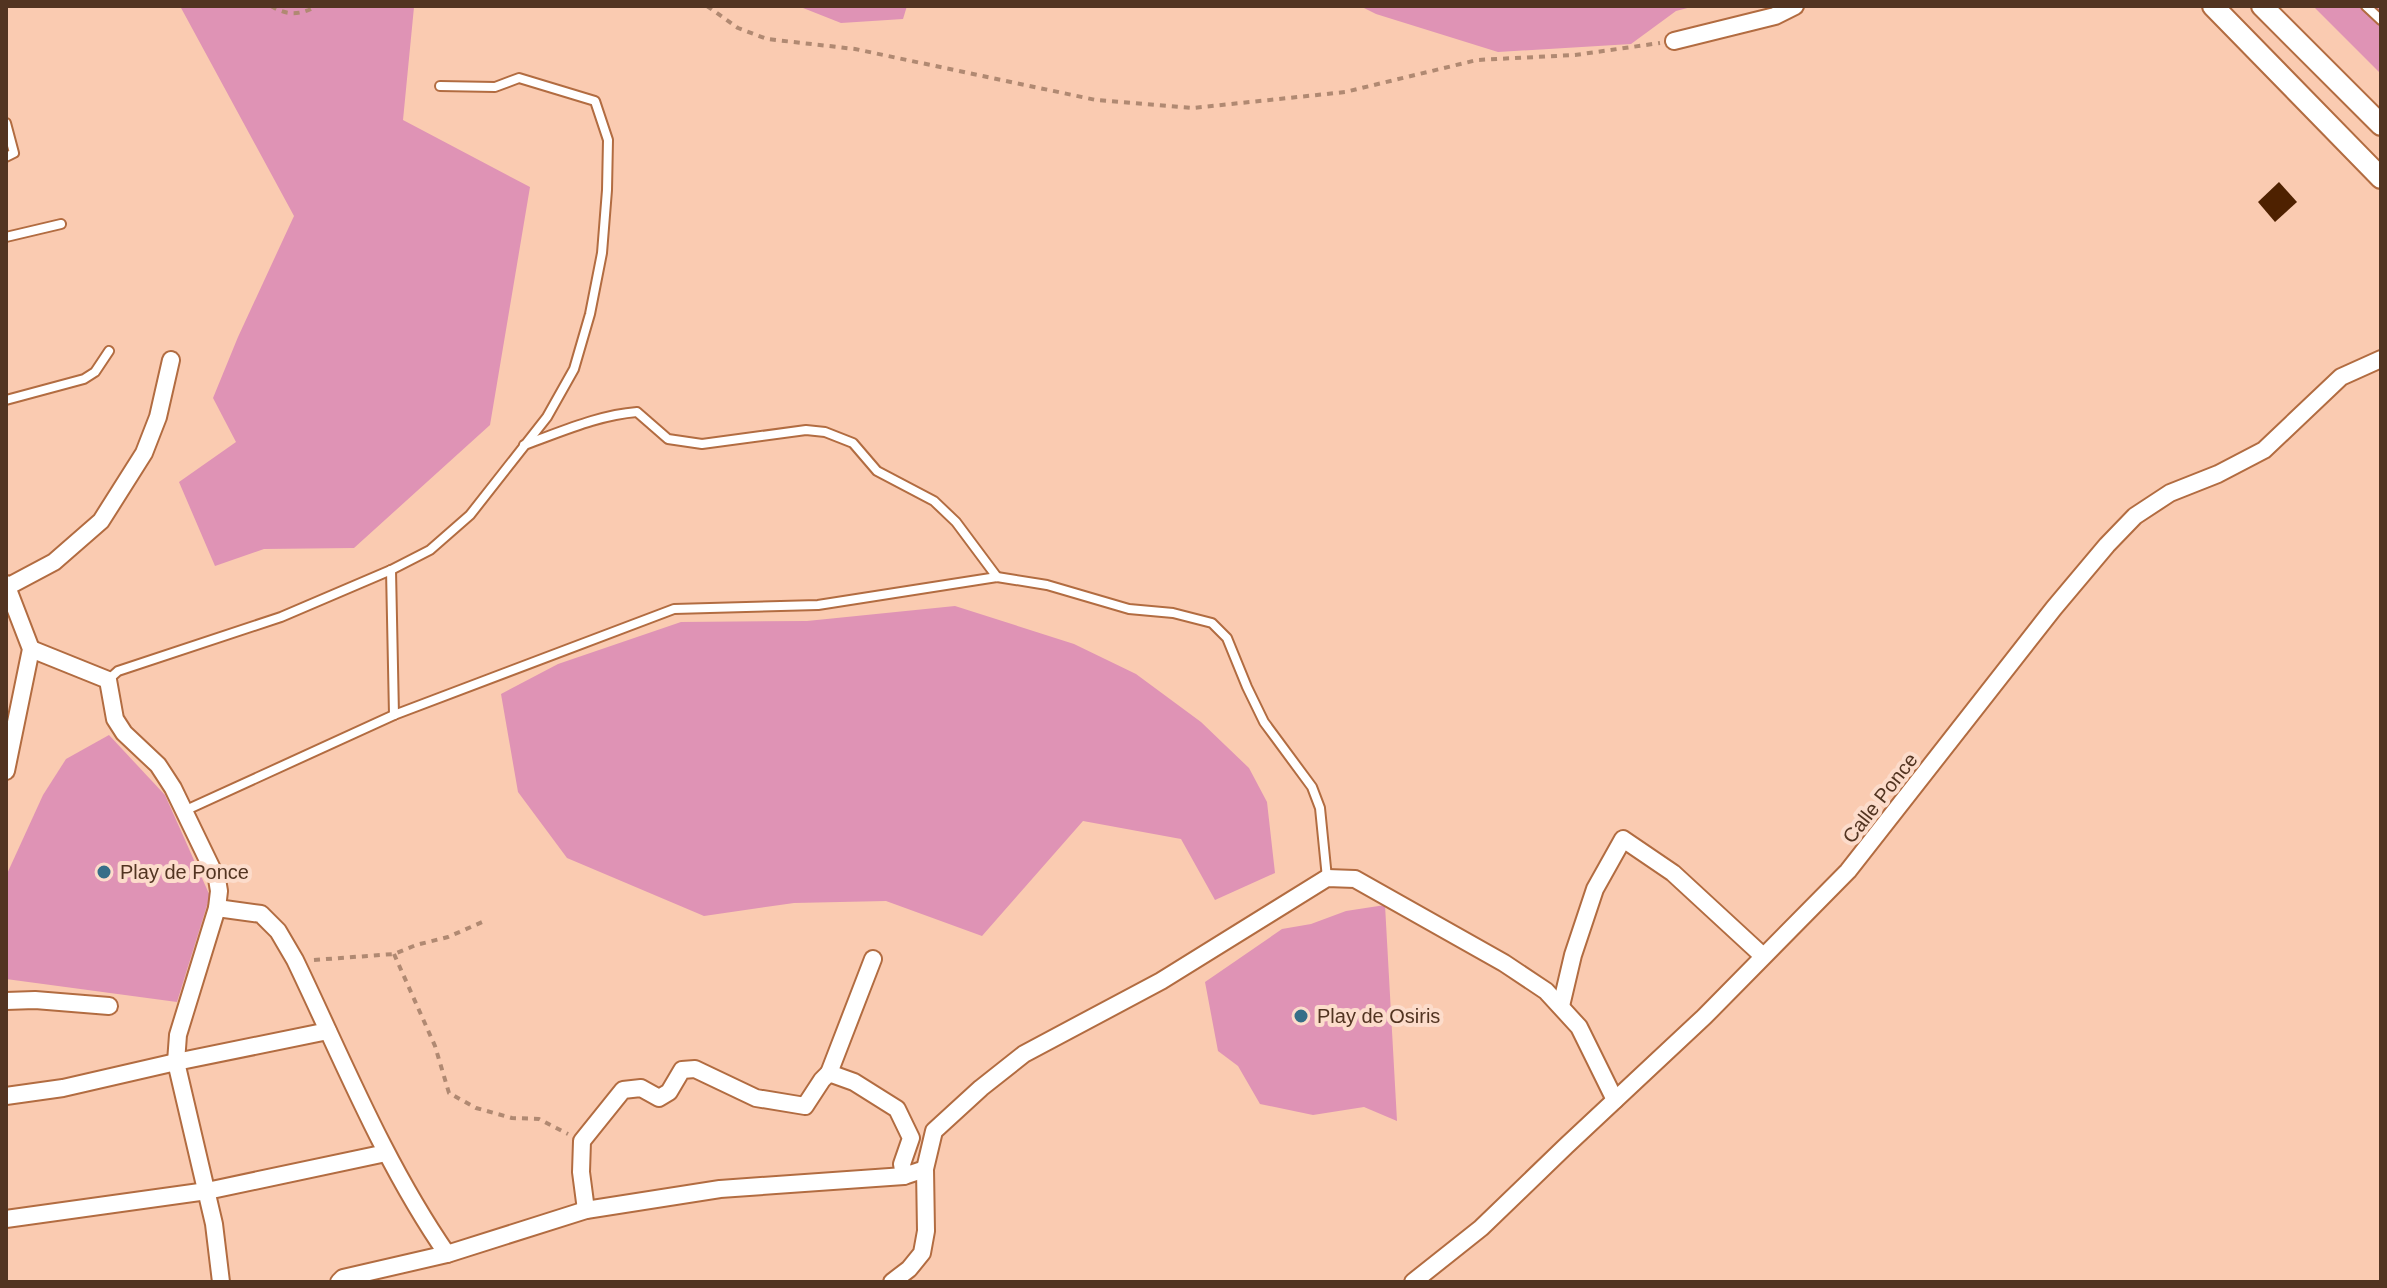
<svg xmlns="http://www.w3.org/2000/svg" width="2387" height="1288" font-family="Arial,sans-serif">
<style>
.green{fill:#df93b5}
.building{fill:#4e2100}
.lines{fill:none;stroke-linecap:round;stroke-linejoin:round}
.service-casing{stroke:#b26c41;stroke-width:12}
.minor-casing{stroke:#b26c41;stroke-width:20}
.tertiary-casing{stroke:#b26c41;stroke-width:24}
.path{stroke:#b08972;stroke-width:4;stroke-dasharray:6 6;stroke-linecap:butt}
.service{stroke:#fff;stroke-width:8}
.minor{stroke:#fff;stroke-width:16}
.tertiary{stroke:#fff;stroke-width:20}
.poi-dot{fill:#366e88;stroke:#fcdccb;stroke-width:3}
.labels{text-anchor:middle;stroke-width:8;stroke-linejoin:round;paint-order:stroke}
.street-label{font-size:20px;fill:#523421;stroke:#fcdccb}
.poi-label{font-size:20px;fill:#523421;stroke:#fcdccb;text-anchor:start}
</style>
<rect width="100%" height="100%" fill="#facbb1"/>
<g class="green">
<polygon points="180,6 416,6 414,7 403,120 530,187 490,425 354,548 264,549 215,566 179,482 236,442 213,398 238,337 294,216"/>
<polygon points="798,6 907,6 903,19 841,23"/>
<polygon points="1360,6 1695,6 1676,11 1631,44 1498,52 1376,14"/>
<polygon points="2313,6 2381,6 2381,74"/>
<polygon points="955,606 1074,644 1136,674 1201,722 1249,768 1267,802 1275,873 1215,900 1181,839 1083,821 982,936 886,901 794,903 704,916 567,858 518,792 501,694 558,664 681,622 807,621"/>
<polygon points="109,735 165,795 210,896 177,1002 6,979 6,876 43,795 66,759"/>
<polygon points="1385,905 1397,1121 1364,1107 1313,1115 1260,1104 1238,1066 1218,1051 1205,982 1282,929 1311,924 1346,911"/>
</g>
<polygon class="building" points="2279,182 2297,202 2275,222 2258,202"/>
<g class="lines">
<g class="service-casing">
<g id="service">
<polyline points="2366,6 2381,20"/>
<polyline points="6,123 14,153 6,157"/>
<polyline points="6,237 61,224"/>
<polyline points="6,400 84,379 95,372 109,351"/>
<path d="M524 445C561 432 598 415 637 412L668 439 702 444 806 430 825 432 853 443 877 471 934 501 956 522 997 577"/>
<polyline points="391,570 394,715"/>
<polyline points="108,680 118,671 281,617 391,570 430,550 470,515 547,417 574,369 590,314 602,253 607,190 608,140 595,101 519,78 495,87 440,86"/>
<polyline points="184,811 394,715 674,609 818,605 997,577 1047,585 1129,609 1173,613 1212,623 1227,638 1247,687 1264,722 1312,787 1320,808 1327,878"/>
</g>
</g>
<g class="minor-casing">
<g id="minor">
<polyline points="1674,41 1775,16 1795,6"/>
<polyline points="6,584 31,649 6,771"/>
<polyline points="7,587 54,562 101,521 144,453 158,417 171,360"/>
<polyline points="31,649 108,680 115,719 124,733 158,765 173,788 217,879 219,891 217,908 178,1035 176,1062 214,1224 221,1282"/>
<path d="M217 908 261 914 278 931 295 960C343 1060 384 1163 447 1254"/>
<polyline points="6,1001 35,1000 109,1006"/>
<polyline points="1561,1006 1573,955 1595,889 1623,839 1673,873 1763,956"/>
<polyline points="829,1073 873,959"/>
<polyline points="6,1096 63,1088 176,1062 328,1031"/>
<polyline points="586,1210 581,1172 582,1141 623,1090 641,1088 659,1098 669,1092 682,1070 695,1069 756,1098 805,1106 822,1080 829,1073 854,1082 897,1109 911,1138 902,1164 904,1176"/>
<polyline points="6,1219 207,1191 386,1153"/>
<polyline points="339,1282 343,1278 447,1254 586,1210 720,1189 904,1176 925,1169"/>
<polyline points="892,1282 909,1269 922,1253 926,1231 925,1169 934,1131 981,1088 1024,1054 1161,981 1327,878 1355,879 1504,963 1546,991 1579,1027 1615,1100"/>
<polyline points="1413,1282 1481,1228 1566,1146 1704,1017 1848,871 2054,608 2107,545 2135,516 2170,493 2218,474 2264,450 2341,377 2381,359"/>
</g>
</g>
<g class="tertiary-casing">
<g id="tertiary">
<polyline points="2213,6 2381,178"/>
<polyline points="2262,6 2381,125"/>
</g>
</g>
<g class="path">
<path d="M271 6C287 16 301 15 317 6"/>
<polyline points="707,6 738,28 767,39 855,49 1096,100 1193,108 1345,92 1477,60 1575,55 1660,43"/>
<polyline points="394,954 435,1046 449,1093 476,1108 512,1118 539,1119 568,1134"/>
<polyline points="314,960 394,954 416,945 448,937 487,920"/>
</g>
<use href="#service" class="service"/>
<use href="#minor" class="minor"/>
<use href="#tertiary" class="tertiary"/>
</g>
<g class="poi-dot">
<circle cx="104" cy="872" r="8"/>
<circle cx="1301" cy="1016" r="8"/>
</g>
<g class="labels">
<g class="street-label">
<text transform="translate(1880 798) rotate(-52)" y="7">Calle Ponce</text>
</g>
<g class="poi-label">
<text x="120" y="879">Play de Ponce</text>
<text x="1317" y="1023">Play de Osiris</text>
</g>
</g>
<rect width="2387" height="1288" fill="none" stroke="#523421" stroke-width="16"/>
</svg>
